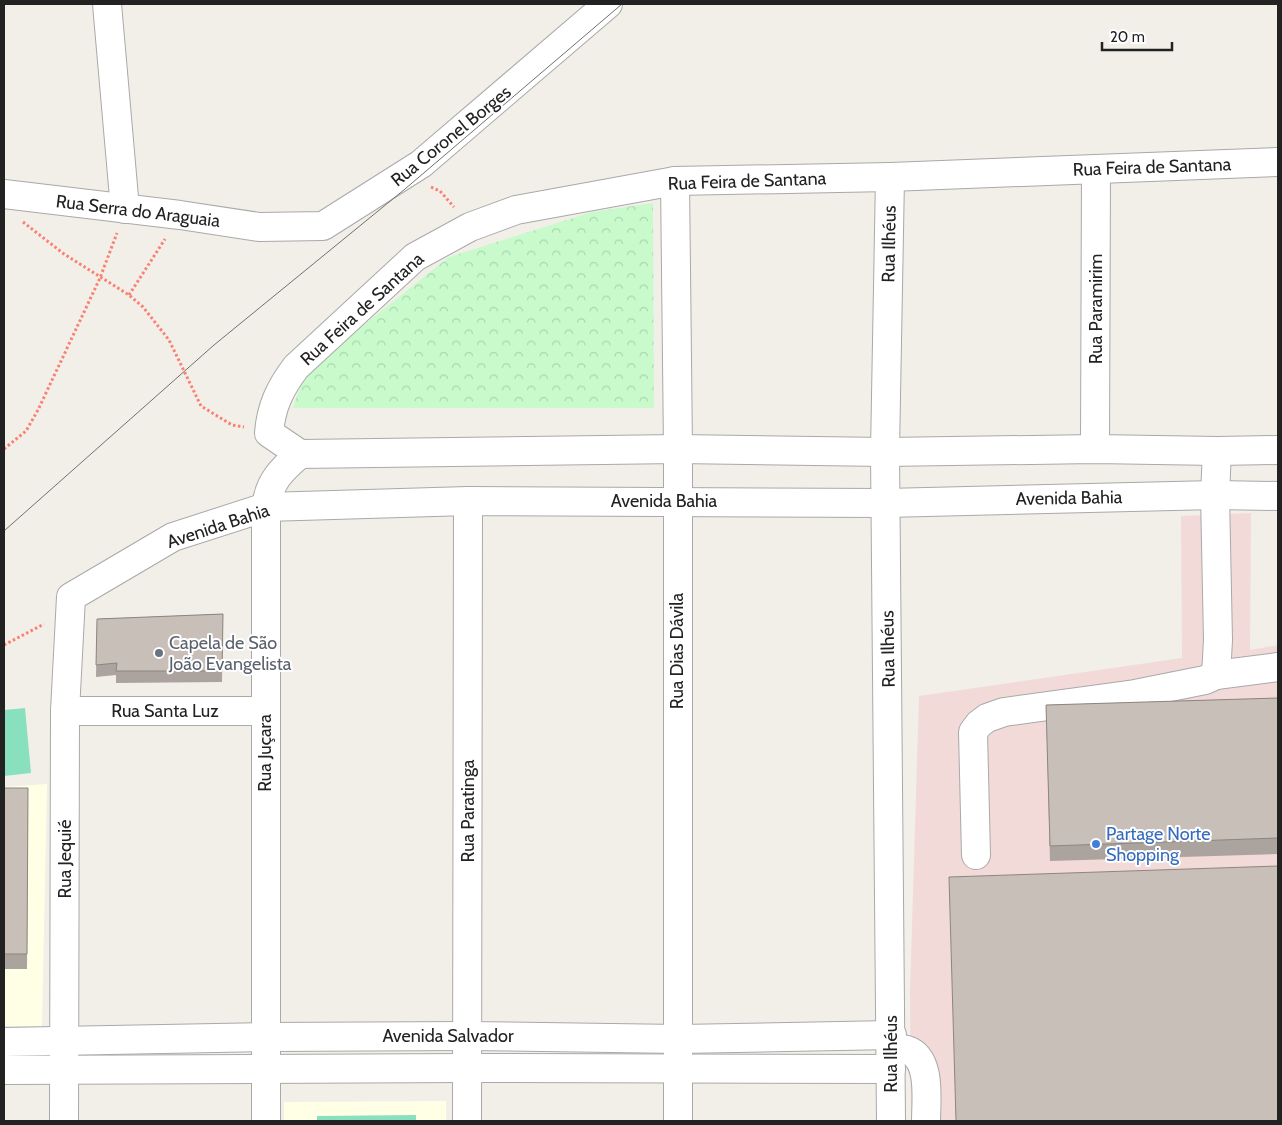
<svg xmlns="http://www.w3.org/2000/svg" width="1282" height="1125" font-family="Cabin,sans-serif">
<style>
.commercial{fill:#f2dad9}
.education{fill:#ffffe5}
.park{fill:url(#park-crowns)}
.pitch{fill:#88e0be}
.lines{fill:none;stroke-linecap:round;stroke-linejoin:round}
.minor-casing{stroke:#a9a9a9;stroke-width:30}
.path{stroke:#fa8072;stroke-width:3;stroke-dasharray:2.5 2.5;stroke-linecap:butt}
.minor{stroke:#fff;stroke-width:28}
.tram{stroke:#707070;stroke-width:1}
.wall{fill:#aba49e}
.building{fill:#c7bfb8;stroke:#8b8681}
.worship-dot{fill:#6b7280;stroke:#fff;stroke-width:2}
.shop-dot{fill:#3f7fe0;stroke:#fff;stroke-width:2}
.labels{text-anchor:middle;stroke-width:4;stroke-linejoin:round;paint-order:stroke}
.street-label{font-size:18px;fill:#222;stroke:#fff}
.worship-label{font-size:18px;fill:#5b616d;stroke:#fff;text-anchor:start}
.shop-label{font-size:18px;fill:#366cbe;stroke:#fff;text-anchor:start}
</style>
<defs>
<pattern id="park-crowns" width="20" height="18" patternUnits="userSpaceOnUse" patternTransform="scale(1.25)"><rect width="20" height="18" fill="#c8facc"/><path d="M2 6a3 3 0 1 1 6 0M12 15a3 3 0 1 1 6 0" fill="none" stroke="#acd6af"/></pattern>
</defs>
<rect width="100%" height="100%" fill="#f2efe9"/>
<polygon class="commercial" points="1251,513 1250,650 1278,645 1278,1121 911,1121 910,992 919,696 1182,658 1181,516"/>
<g class="education">
<polygon points="47,784 42,1026 6,1026 4,1024 4,787"/>
<polygon points="446,1101 446,1121 284,1121 284,1102"/>
</g>
<polygon class="park" points="653,203 654,408 293,408 305,372 449,257 592,212"/>
<g class="pitch">
<polygon points="25,708 31,773 4,776 4,710"/>
<polygon points="416,1115 416,1121 317,1121 317,1116"/>
</g>
<g class="lines">
<g class="minor-casing">
<g id="minor">
<polyline points="107,4 125,209"/>
<polyline points="890,177 885,452 891,1121"/>
<polyline points="675,181 678,449 678,1121"/>
<polyline points="4,194 180,215 259,227 323,226 421,164 608,4"/>
<polyline points="1095,449 1096,169"/>
<path d="M300 454 269 433C271 407 280 388 296 367L415 257 470 227 516 210 675 181 890 177 1278 162"/>
<polyline points="300,454 678,449 885,452 1095,449 1217,451 1278,450"/>
<polyline points="1216,675 1278,667"/>
<polyline points="65,711 265,711"/>
<polyline points="976,855 973,732 979,724 987,718 1004,712 1135,694 1205,680 1216,675 1218,640 1215,495 1217,451"/>
<polyline points="4,1042 267,1037 467,1036 679,1039 892,1035"/>
<path d="M891 1048C896 1049 902 1049 907 1050 932 1058 926 1101 926 1121"/>
<polyline points="4,1070 467,1068 891,1069"/>
<polyline points="64,1121 65,711 71,597 173,537 266,507 468,501 886,503 1215,495 1278,496"/>
<path d="M266 1121V507C269 482 281 470 300 454"/>
<polyline points="467,1121 468,501"/>
</g>
</g>
<g class="path">
<polyline points="431,187 440,191 454,207"/>
<polyline points="23,222 64,254 129,295 143,307 169,340 201,406 232,425 244,427"/>
<polyline points="129,295 165,239"/>
<polyline points="4,449 26,431 38,410 100,278 117,233"/>
<polyline points="4,645 44,624"/>
</g>
<use href="#minor" class="minor"/>
<polyline class="tram" points="4,531 214,345 405,189 622,4"/>
</g>
<g class="wall">
<polygon points="223,614 222,682 116,683 116,675 96,677 97,619"/>
<polygon points="1278,698 1278,854 1050,861 1046,705"/>
<polygon points="4,788 28,788 27,969 4,969"/>
</g>
<g class="building">
<polygon points="223,614 222,671 116,671 117,663 96,665 97,619"/>
<polygon points="1278,698 1278,838 1050,846 1046,705"/>
<polygon points="4,788 28,788 27,954 4,954"/>
<polygon points="1278,866 1278,1121 956,1121 949,877"/>
</g>
<circle class="worship-dot" cx="159" cy="653" r="5"/>
<circle class="shop-dot" cx="1096" cy="844" r="5"/>
<g class="labels">
<g class="street-label">
<text transform="translate(451 136) rotate(-39)" y="6">Rua Coronel Borges</text>
<text transform="translate(1152 167) rotate(-2)" y="6">Rua Feira de Santana</text>
<text transform="translate(747 181) rotate(-2)" y="6">Rua Feira de Santana</text>
<text transform="translate(138 211) rotate(7)" y="6">Rua Serra do Araguaia</text>
<text transform="translate(889 244) rotate(-89)" y="6">Rua Ilhéus</text>
<text transform="translate(362 309) rotate(-42)" y="6">Rua Feira de Santana</text>
<text transform="translate(1096 309) rotate(-90)" y="6">Rua Paramirim</text>
<text transform="translate(1069 498) rotate(-1)" y="6">Avenida Bahia</text>
<text x="664" y="507">Avenida Bahia</text>
<text transform="translate(218 526) rotate(-18)" y="6">Avenida Bahia</text>
<text transform="translate(888 649) rotate(-91)" y="6">Rua Ilhéus</text>
<text transform="translate(677 651) rotate(-90)" y="6">Rua Dias Dávila</text>
<text x="165" y="717">Rua Santa Luz</text>
<text transform="translate(265 753) rotate(-90)" y="6">Rua Juçara</text>
<text transform="translate(468 811) rotate(-90)" y="6">Rua Paratinga</text>
<text transform="translate(65 859) rotate(-90)" y="6">Rua Jequié</text>
<text x="448" y="1042">Avenida Salvador</text>
<text transform="translate(891 1054) rotate(-90)" y="6">Rua Ilhéus</text>
</g>
<g class="worship-label">
<text x="169" y="649">Capela de São<tspan x="169" dy="21">João Evangelista</tspan></text>
</g>
<g class="shop-label">
<text x="1106" y="840">Partage Norte<tspan x="1106" dy="21">Shopping</tspan></text>
</g>
</g>
<rect width="1282" height="1125" fill="none" stroke="#222222" stroke-width="10"/>
<path d="M1102 42v8h70v-8" fill="none" stroke="#222222" stroke-width="2.5"/>
<text x="1110" y="42" font-size="15" fill="#222222" stroke="#ffffff" stroke-width="4" paint-order="stroke">20 m</text>
</svg>
